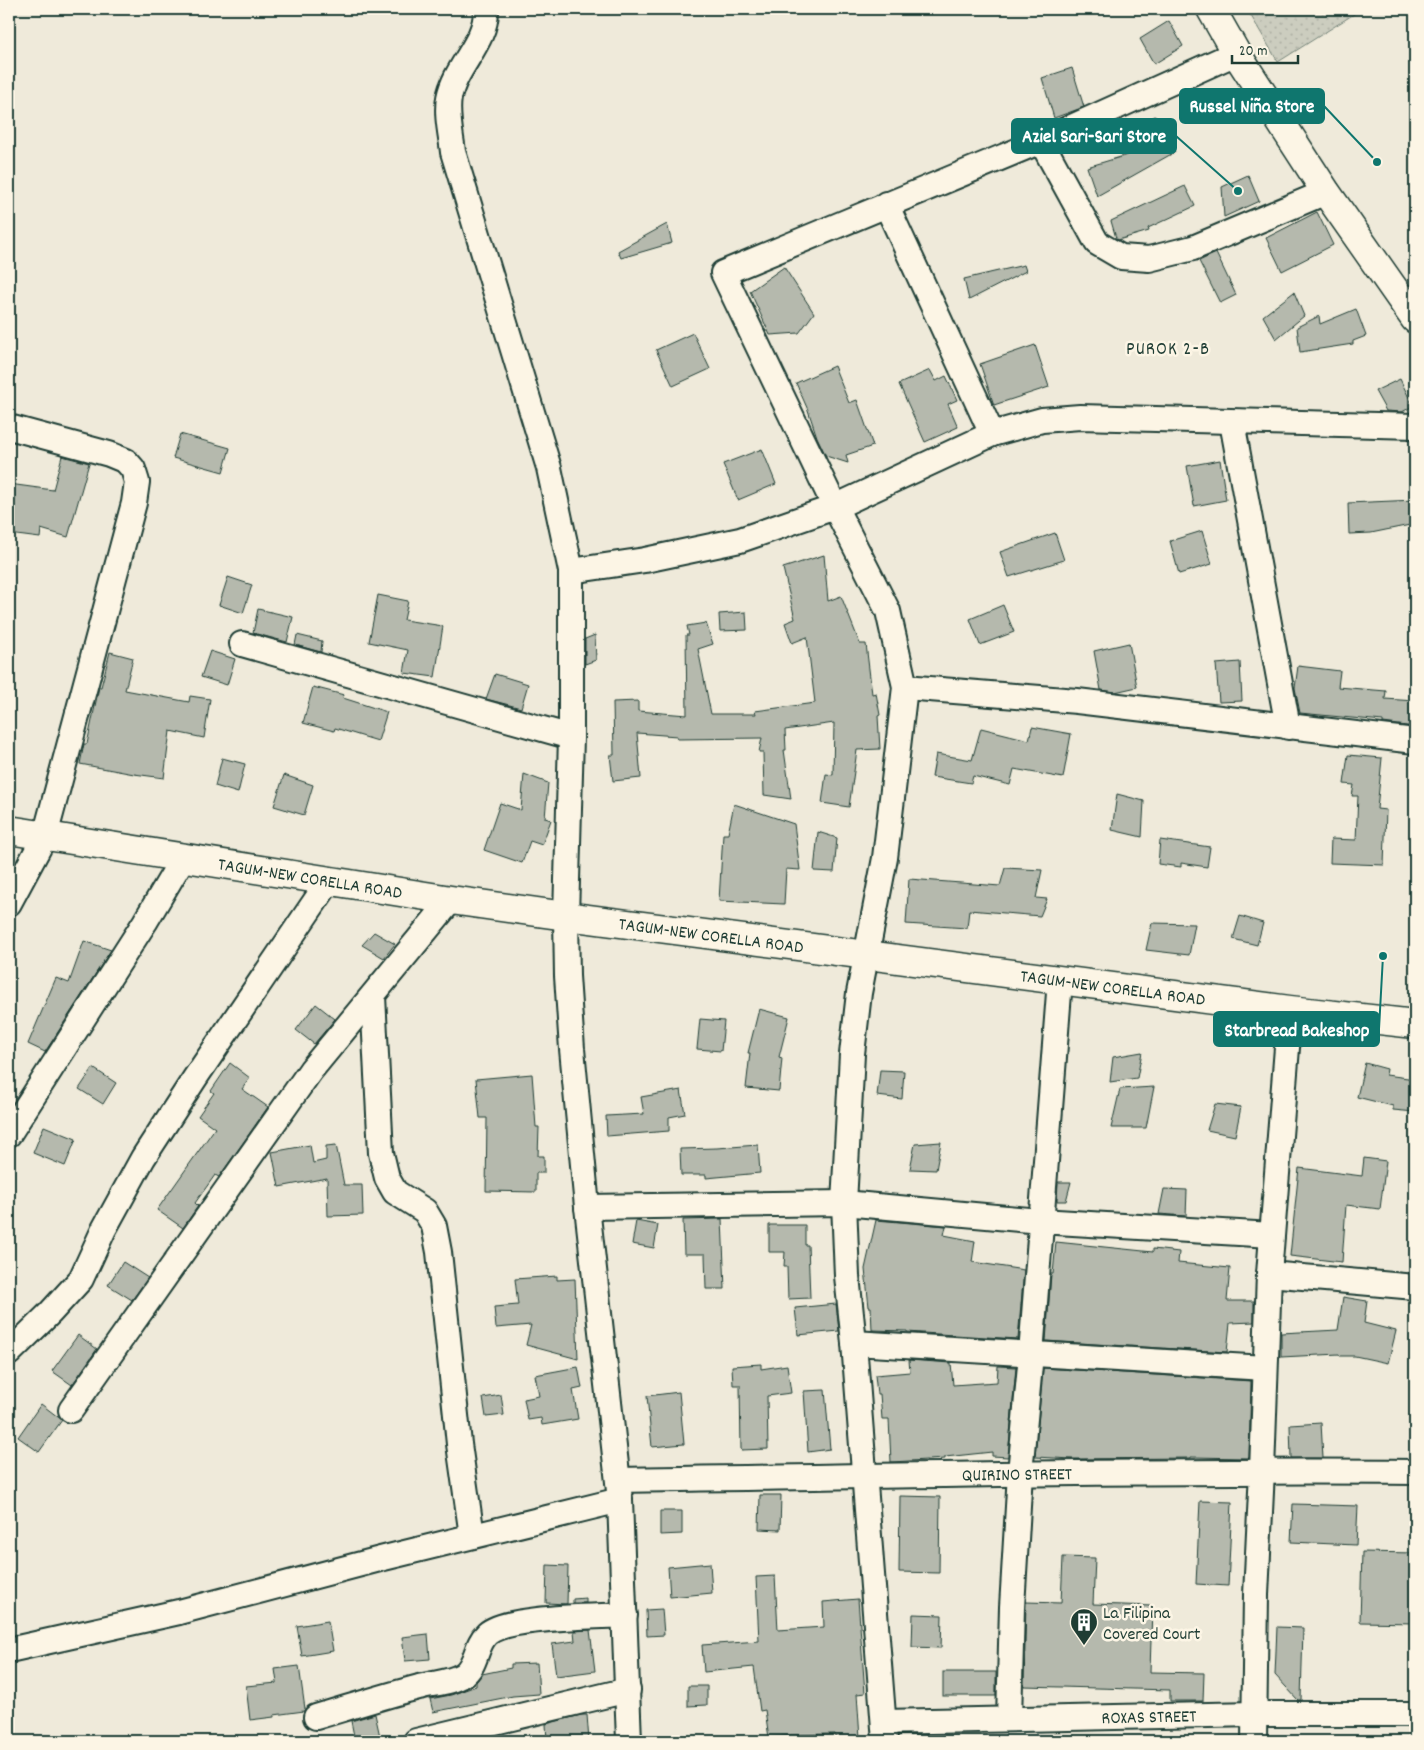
<svg xmlns="http://www.w3.org/2000/svg" width="1424" height="1750" font-family="Dekko,sans-serif">
<style>
.park{fill:url(#park-dots);stroke:#76857a}
.building{fill:#b5b9ad;stroke:#1f3d34}
.lines{fill:none;stroke-linecap:round;stroke-linejoin:round}
.minor-casing{stroke:#1f3d34;stroke-width:28}
.secondary-casing{stroke:#1f3d34;stroke-width:31}
.primary-casing{stroke:#1f3d34;stroke-width:31}
.minor{stroke:#fcf5e5;stroke-width:24}
.secondary{stroke:#fcf5e5;stroke-width:28}
.primary{stroke:#fcf5e5;stroke-width:28}
.labels{text-anchor:middle;stroke-width:5;stroke-linejoin:round;paint-order:stroke}
.street-label{font-size:18px;fill:#1f3d34;stroke:#fcf5e5}
.poi-label{font-size:18px;fill:#1f3d34;stroke:#fcf5e5;text-anchor:start}
.neighbourhood-label{font-size:19px;letter-spacing:1px;fill:#1f3d34;stroke:#fcf5e5}
.leader{fill:none;stroke:#0f766e;stroke-width:2}
.callout-dot{fill:#0f766e;stroke:#fcf5e5;stroke-width:2}
.callout{fill:#0f766e;stroke:#0f766e;stroke-width:2}
.callout-label{font-size:19px;text-anchor:middle;font-weight:bold;fill:#fff}
</style>
<defs>
<pattern id="park-dots" width="8" height="8" patternUnits="userSpaceOnUse" patternTransform="scale(1.25)"><rect width="8" height="8" fill="#cccdbf"/><path d="M2 2h.1M6 6h.1" fill="none" stroke="#afb1a5" stroke-width="1.8" stroke-linecap="round"/></pattern>
</defs>
<rect width="100%" height="100%" fill="#efeada"/>
<filter id="ink" filterUnits="userSpaceOnUse"><feTurbulence type="fractalNoise" baseFrequency=".02" numOctaves="2"/><feDisplacementMap in="SourceGraphic" scale="10" xChannelSelector="R" yChannelSelector="G"/><feConvolveMatrix kernelMatrix="1 2 1 2 8 2 1 2 1" color-interpolation-filters="sRGB"/></filter>
<g filter="url(#ink)">
<polygon class="park" points="1247,9 1362,9 1278,62"/>
<g class="building">
<polygon points="1169,21 1183,46 1154,64 1140,39"/>
<polygon points="1072,68 1084,107 1054,118 1042,78"/>
<polygon points="1155,116 1175,152 1097,196 1087,167 1134,153 1124,134"/>
<polygon points="1248,175 1259,201 1224,217 1222,187"/>
<polygon points="1185,186 1195,206 1148,228 1149,231 1118,240 1116,238 1111,221"/>
<polygon points="1317,212 1333,245 1282,271 1266,238"/>
<polygon points="667,224 672,243 621,258 618,251"/>
<polygon points="1216,253 1236,295 1220,303 1199,261"/>
<polygon points="1024,265 1026,271 969,300 964,279"/>
<polygon points="784,267 814,313 799,333 770,335 750,291"/>
<polygon points="1294,292 1304,316 1276,339 1263,316"/>
<polygon points="1356,309 1366,336 1353,341 1353,344 1300,352 1297,327 1319,316 1320,324"/>
<polygon points="693,333 710,369 673,386 656,350"/>
<polygon points="1035,345 1049,387 994,405 980,364"/>
<polygon points="834,366 849,403 857,400 873,446 846,455 848,463 826,456 817,437 808,410 796,383"/>
<polygon points="930,370 936,381 946,376 957,400 948,404 958,427 925,442 899,384"/>
<polygon points="1400,379 1413,406 1402,412 1386,411 1375,391"/>
<polygon points="180,434 230,448 223,472 173,458"/>
<polygon points="762,449 776,484 738,500 723,464"/>
<polygon points="62,456 89,463 68,537 41,529 40,538 9,534 9,484 53,490"/>
<polygon points="1220,460 1226,500 1194,506 1187,466"/>
<polygon points="1415,500 1415,524 1371,533 1349,534 1348,503"/>
<polygon points="1202,531 1212,564 1179,574 1170,541"/>
<polygon points="1055,533 1064,560 1009,577 1000,552"/>
<polygon points="824,555 828,601 841,596 860,644 866,644 872,694 876,693 880,715 878,716 880,749 857,750 849,807 822,803 826,774 833,775 834,723 785,730 786,750 784,750 791,799 764,795 763,752 759,752 762,738 677,739 677,736 637,733 641,778 613,781 610,755 614,755 613,702 638,701 638,711 687,715 686,635 689,635 687,626 706,623 713,644 698,649 711,714 756,714 755,711 815,703 807,637 792,643 785,623 795,619 783,568"/>
<polygon points="228,577 252,585 243,613 219,605"/>
<polygon points="378,595 408,601 404,620 443,626 435,677 404,673 408,650 369,642"/>
<polygon points="1003,605 1014,632 980,645 970,619"/>
<polygon points="258,609 293,617 287,642 253,633"/>
<polygon points="746,612 747,630 720,631 719,614"/>
<polygon points="297,635 322,641 321,652 295,645"/>
<polygon points="595,635 596,660 585,664 585,639"/>
<polygon points="1129,643 1137,687 1115,692 1101,690 1094,651"/>
<polygon points="210,651 235,659 227,685 201,677"/>
<polygon points="110,652 133,658 125,690 189,702 190,696 210,699 204,738 170,731 164,778 134,774 80,764 84,744 87,744 99,687 101,687"/>
<polygon points="1240,662 1242,701 1219,702 1216,664"/>
<polygon points="1298,666 1340,671 1338,687 1386,691 1385,699 1415,701 1415,727 1383,723 1383,721 1300,713 1295,688"/>
<polygon points="495,674 528,684 521,708 486,699"/>
<polygon points="313,687 344,695 343,698 387,712 378,741 335,728 334,731 303,723"/>
<polygon points="1032,727 1071,734 1063,778 1014,769 1010,785 973,776 971,783 932,777 936,754 972,760 981,728 1029,740"/>
<polygon points="1348,755 1382,758 1377,809 1386,810 1384,865 1330,863 1331,839 1356,840 1358,796 1352,796 1354,785 1344,784"/>
<polygon points="222,758 245,764 238,793 215,786"/>
<polygon points="524,774 548,783 545,818 551,820 542,845 530,841 522,863 484,850 500,803 521,810"/>
<polygon points="284,775 313,785 304,815 274,806"/>
<polygon points="1117,794 1144,801 1142,837 1112,830"/>
<polygon points="734,804 794,824 800,870 786,869 784,904 719,901 723,834 728,834"/>
<polygon points="818,832 837,838 834,872 814,871"/>
<polygon points="1160,840 1210,847 1207,867 1181,863 1181,867 1158,864"/>
<polygon points="1005,868 1042,870 1036,898 1047,899 1040,916 969,910 967,928 906,924 909,879 1000,886"/>
<polygon points="1240,916 1263,923 1257,945 1233,939"/>
<polygon points="1152,923 1195,924 1189,955 1146,950"/>
<polygon points="374,932 395,944 384,958 362,945"/>
<polygon points="84,941 111,950 45,1052 28,1044 56,978 69,983"/>
<polygon points="316,1004 335,1019 314,1044 296,1030"/>
<polygon points="759,1009 789,1017 779,1057 782,1058 779,1091 746,1088 750,1053 748,1053"/>
<polygon points="700,1019 724,1021 721,1051 697,1049"/>
<polygon points="1142,1052 1137,1078 1110,1082 1113,1057"/>
<polygon points="230,1063 250,1078 242,1089 268,1107 219,1177 215,1175 195,1203 198,1206 183,1228 157,1210 215,1128 198,1116 214,1093 211,1091"/>
<polygon points="1365,1063 1387,1069 1386,1075 1415,1079 1415,1112 1393,1110 1393,1106 1357,1097"/>
<polygon points="93,1068 116,1083 103,1104 79,1089"/>
<polygon points="880,1070 904,1071 902,1099 877,1096"/>
<polygon points="532,1074 536,1127 539,1127 538,1156 544,1156 544,1173 536,1173 536,1192 486,1191 487,1118 480,1118 476,1079"/>
<polygon points="1154,1087 1146,1128 1111,1128 1120,1089"/>
<polygon points="681,1090 685,1114 669,1117 669,1131 607,1136 606,1116 644,1114 641,1097"/>
<polygon points="1215,1104 1241,1107 1235,1136 1207,1130"/>
<polygon points="44,1126 76,1139 65,1166 33,1153"/>
<polygon points="941,1142 936,1170 910,1169 915,1144"/>
<polygon points="310,1145 313,1163 326,1160 326,1146 336,1145 344,1185 362,1185 363,1215 328,1216 327,1178 279,1187 272,1152"/>
<polygon points="758,1145 760,1173 706,1178 706,1175 681,1175 680,1149 717,1148"/>
<polygon points="1364,1158 1386,1161 1380,1209 1346,1205 1342,1262 1290,1256 1299,1168 1362,1176"/>
<polygon points="1058,1182 1071,1182 1066,1201 1057,1201"/>
<polygon points="1164,1189 1187,1190 1186,1216 1159,1214"/>
<polygon points="722,1219 725,1289 706,1289 705,1254 684,1254 683,1220"/>
<polygon points="876,1220 946,1226 944,1235 975,1241 972,1262 1024,1270 1018,1339 907,1332 907,1331 872,1330 871,1307 869,1307 865,1269"/>
<polygon points="636,1221 658,1225 654,1248 632,1244"/>
<polygon points="769,1225 805,1225 805,1245 808,1245 810,1298 788,1299 787,1266 784,1266 785,1252 769,1252"/>
<polygon points="1056,1242 1153,1252 1153,1249 1179,1252 1178,1263 1230,1268 1227,1301 1254,1301 1254,1322 1230,1323 1227,1352 1046,1341 1051,1274 1053,1274"/>
<polygon points="123,1262 148,1278 132,1300 108,1285"/>
<polygon points="557,1276 557,1280 575,1279 578,1359 526,1345 531,1325 496,1328 494,1307 518,1305 515,1279"/>
<polygon points="1343,1297 1367,1301 1364,1323 1396,1331 1388,1363 1355,1356 1340,1356 1339,1354 1281,1357 1281,1333 1338,1330"/>
<polygon points="836,1304 839,1331 798,1335 795,1308"/>
<polygon points="78,1335 97,1349 72,1385 52,1371"/>
<polygon points="909,1360 951,1363 953,1385 997,1382 998,1366 1016,1367 1008,1457 992,1456 992,1452 945,1457 945,1459 891,1462 889,1419 882,1419 880,1394 877,1394 875,1375 910,1372"/>
<polygon points="761,1364 761,1369 787,1365 791,1393 767,1396 768,1449 741,1450 740,1385 733,1385 732,1366"/>
<polygon points="578,1367 582,1388 573,1390 578,1419 542,1425 541,1418 528,1420 524,1399 539,1396 535,1375"/>
<polygon points="1043,1368 1251,1381 1249,1458 1191,1457 1191,1458 1073,1459 1035,1457"/>
<polygon points="825,1390 830,1449 808,1452 804,1391"/>
<polygon points="679,1392 684,1444 652,1447 647,1396"/>
<polygon points="501,1395 504,1415 486,1417 483,1398"/>
<polygon points="41,1404 62,1420 39,1452 18,1437"/>
<polygon points="1321,1423 1323,1458 1291,1458 1290,1425"/>
<polygon points="760,1495 781,1495 780,1530 759,1529"/>
<polygon points="900,1496 940,1497 939,1573 899,1572"/>
<polygon points="1200,1501 1232,1502 1228,1586 1196,1584"/>
<polygon points="1293,1504 1358,1506 1356,1545 1291,1542"/>
<polygon points="660,1511 682,1511 682,1534 660,1535"/>
<polygon points="1362,1552 1415,1553 1415,1623 1360,1622"/>
<polygon points="1063,1557 1095,1558 1093,1604 1152,1606 1150,1672 1204,1673 1203,1701 1170,1701 1170,1690 1024,1686 1026,1602 1061,1603"/>
<polygon points="710,1563 712,1593 670,1597 668,1567"/>
<polygon points="547,1565 568,1566 567,1604 546,1603"/>
<polygon points="775,1576 778,1630 824,1627 823,1602 858,1599 865,1693 857,1694 860,1738 835,1740 835,1734 791,1735 769,1738 765,1710 760,1711 754,1667 704,1672 702,1645 759,1641 756,1577"/>
<polygon points="586,1598 586,1603 573,1603 573,1599"/>
<polygon points="662,1609 664,1635 647,1636 646,1610"/>
<polygon points="913,1614 942,1615 941,1648 912,1647"/>
<polygon points="328,1621 333,1651 302,1656 297,1626"/>
<polygon points="1277,1627 1303,1628 1301,1700 1298,1700 1275,1675"/>
<polygon points="590,1630 595,1671 556,1676 552,1644 575,1641 574,1631"/>
<polygon points="428,1634 430,1659 405,1661 402,1637"/>
<polygon points="537,1663 539,1694 513,1696 433,1712 430,1699 451,1695 476,1686 476,1682 482,1674 511,1668 511,1664"/>
<polygon points="299,1666 305,1709 304,1711 274,1715 274,1717 250,1720 246,1686 277,1683 275,1669"/>
<rect x="943" y="1672" width="53" height="24"/>
<polygon points="688,1686 707,1686 707,1705 688,1706"/>
<polygon points="375,1714 381,1741 355,1741 351,1721"/>
<polygon points="581,1715 587,1715 589,1741 547,1741 546,1724"/>
</g>
<g class="lines">
<g class="minor-casing">
<g id="minor">
<path d="M486 9C487 42 455 66 449 98 446 115 451 135 453 152L549 468 571 571V737L566 916 567 976 572 1049 587 1207 620 1500 629 1741"/>
<polyline points="1041,141 1097,243 1121,257 1149,259 1193,248 1326,192"/>
<polyline points="886,204 992,434"/>
<polyline points="1232,422 1288,727"/>
<polyline points="9,427 109,454 126,461 133,469 137,482 134,503 45,836 9,903"/>
<polyline points="571,571 645,560 740,540 835,507 992,434 1042,420 1080,417 1415,426"/>
<polyline points="242,644 571,737"/>
<polyline points="905,687 1077,701 1415,741"/>
<polyline points="373,996 381,1153 387,1178 395,1192 425,1211 434,1226 439,1252 459,1444 472,1536"/>
<polyline points="9,1134 145,922 183,858"/>
<polyline points="587,1207 844,1203 1040,1221 1272,1235"/>
<polyline points="1269,1274 1415,1287"/>
<polyline points="854,1343 1265,1368"/>
<polyline points="9,1353 50,1313 81,1279 104,1229 143,1158 195,1078 329,881"/>
<polyline points="71,1410 311,1070 451,900"/>
<path id="s1" d="M618 1480C884 1476 1150 1470 1415 1472"/>
<polyline points="9,1650 179,1612 380,1559 620,1500"/>
<path d="M316 1717C350 1707 384 1696 419 1687 432 1683 451 1683 463 1675 477 1666 475 1645 487 1634 506 1616 597 1617 625 1615"/>
<polyline points="1009,1719 1012,1607 1020,1473 1031,1354 1060,980"/>
<path id="s2" d="M884 1722 1255 1714H1415"/>
<polyline points="416,1741 628,1690"/>
<polyline points="885,1741 854,1343 847,1276 844,1203 852,1054 859,993 885,858 905,687 888,611 835,507 723,273 1041,141 1236,53"/>
<polyline points="1254,1741 1256,1595 1262,1471 1269,1274 1290,1010"/>
</g>
</g>
<g class="secondary-casing">
<g id="secondary">
<path id="s3" d="M9 830 451 900 566 916 1290 1010 1415 1024"/>
</g>
</g>
<g class="primary-casing">
<polyline id="primary" points="1211,9 1236,53 1326,192 1415,319"/>
</g>
<use href="#minor" class="minor"/>
<use href="#secondary" class="secondary"/>
<use href="#primary" class="primary"/>
</g>
</g>
<defs>
<g id="building-pin" transform="scale(1.4375)"><path d="M0 17L-7.5 6A9.5 9.5 0 1 1 7.5 6Z" fill="#1f3d34" stroke="#fcf5e5"/><path d="M-4-6H4V6H1V3H-1V6H-4ZM-2.5-4.3h1.7v1.8h-1.7ZM.8-4.3h1.7v1.8H.8ZM-2.5-1h1.7V.8h-1.7ZM.8-1h1.7V.8H.8Z" fill="#fff"/></g>
</defs>
<g fill-rule="evenodd">
<use href="#building-pin" x="1084" y="1622"/>
</g>
<g class="labels">
<g class="street-label">
<text dy="6" stroke="none"><textPath href="#s3" startOffset="305">TAGUM-NEW CORELLA ROAD</textPath></text>
<text dy="6" stroke="none"><textPath href="#s3" startOffset="710">TAGUM-NEW CORELLA ROAD</textPath></text>
<text dy="6" stroke="none"><textPath href="#s3" startOffset="1115">TAGUM-NEW CORELLA ROAD</textPath></text>
<text dy="6" stroke="none"><textPath href="#s1" startOffset="399">QUIRINO STREET</textPath></text>
<text dy="6" stroke="none"><textPath href="#s2" startOffset="265">ROXAS STREET</textPath></text>
</g>
<g class="poi-label">
<text x="1103" y="1618">La Filipina<tspan x="1103" dy="21">Covered Court</tspan></text>
</g>
<g class="neighbourhood-label">
<text x="1168" y="354">PUROK 2-B</text>
</g>
</g>
<path class="leader" d="M1377 162L1324 106M1238 191L1176 136M1383 956L1379 1029"/>
<g class="callout-dot">
<circle cx="1377" cy="162" r="5"/>
<circle cx="1238" cy="191" r="5"/>
<circle cx="1383" cy="956" r="5"/>
</g>
<g class="callout">
<rect x="1180" y="89" width="144" height="34" rx="5"/>
<rect x="1012" y="119" width="164" height="34" rx="5"/>
<rect x="1214" y="1012" width="165" height="34" rx="5"/>
</g>
<g class="callout-label">
<text x="1252" y="112">Russel Niña Store</text>
<text x="1094" y="142">Aziel Sari-Sari Store</text>
<text x="1297" y="1036">Starbread Bakeshop</text>
</g>
<rect width="1424" height="1750" fill="none" stroke="#fcf5e5" stroke-width="30"/>
<rect x="15" y="15" width="1394" height="1720" fill="none" stroke="#1f3d34" stroke-width="2" filter="url(#ink)"/>
<path d="M1232 55v8h66v-8" fill="none" stroke="#1f3d34" stroke-width="2.5"/>
<text x="1239" y="55" font-size="15" fill="#1f3d34" stroke="#fcf5e5" stroke-width="4" paint-order="stroke">20 m</text>
</svg>
